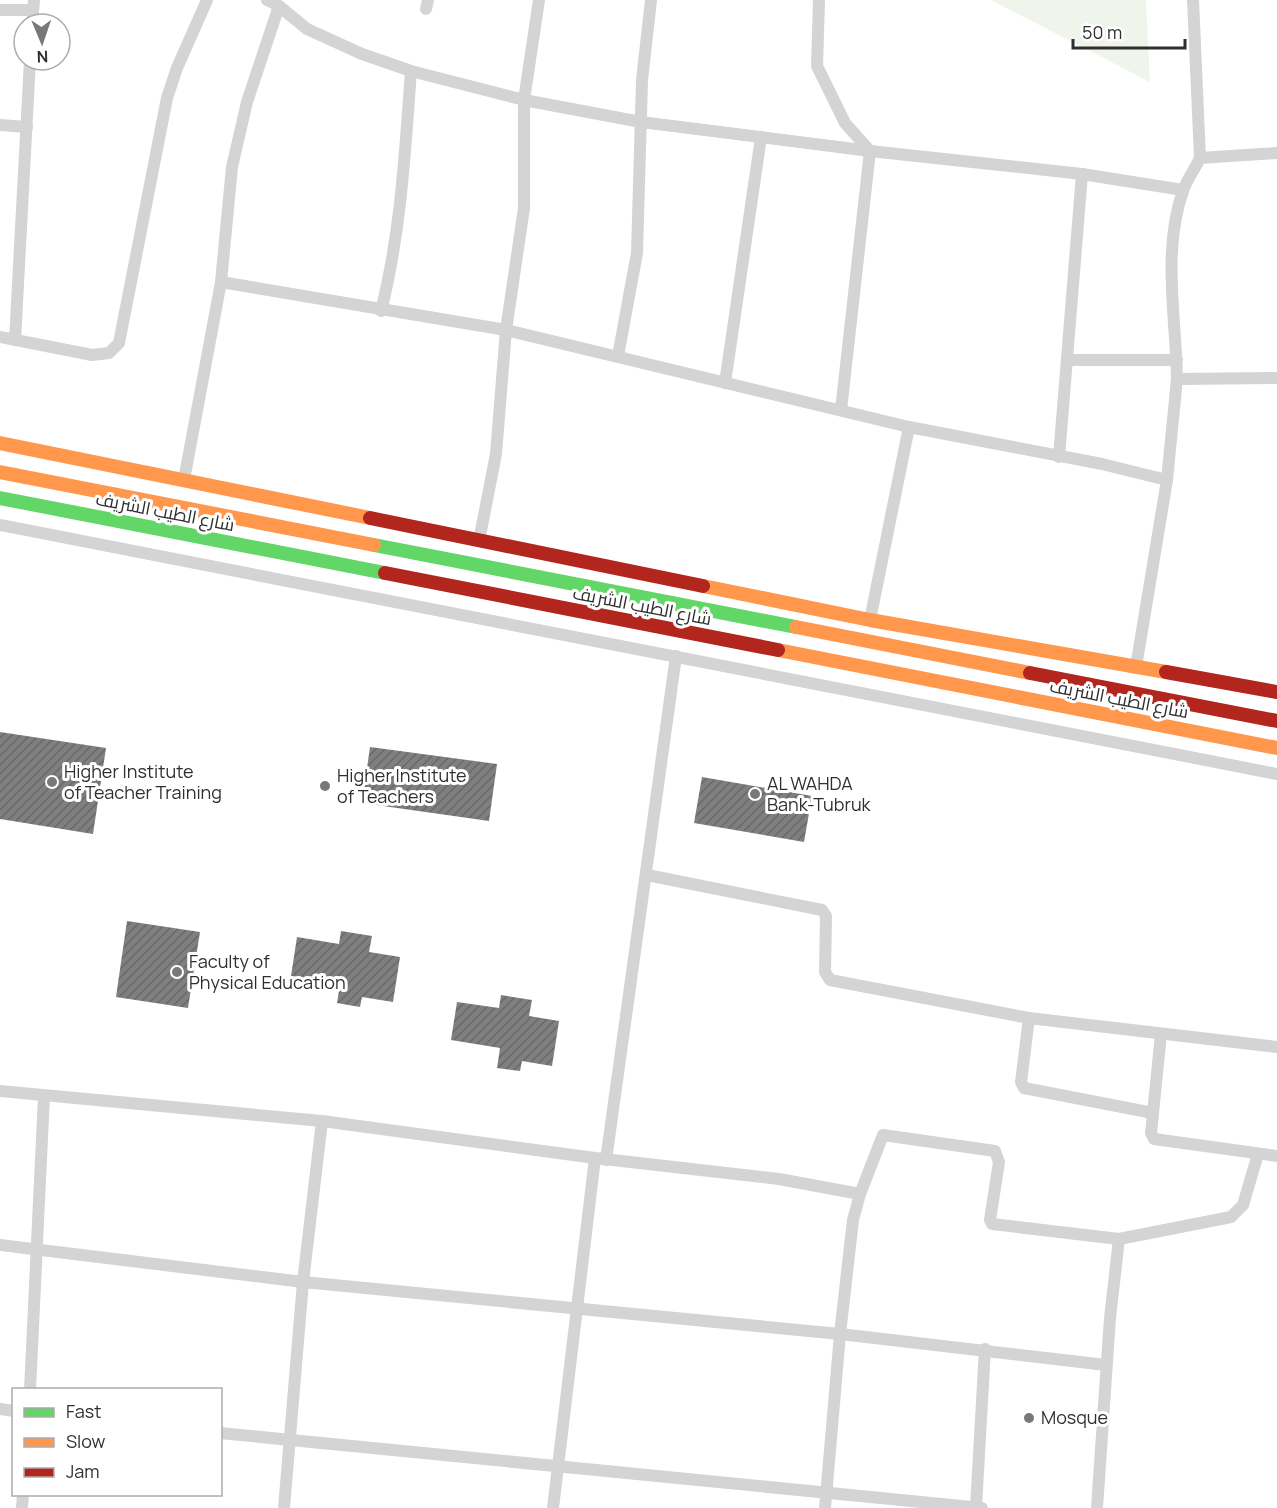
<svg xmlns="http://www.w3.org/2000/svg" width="1277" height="1508" font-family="Manrope,Cairo,sans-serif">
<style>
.garden{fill:#f0f5ec}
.building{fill:url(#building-hatch)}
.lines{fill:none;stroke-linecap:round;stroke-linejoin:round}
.street{stroke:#d4d4d4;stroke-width:12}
.fast{stroke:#63d668;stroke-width:14}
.slow{stroke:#ff974d;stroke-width:14}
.jam{stroke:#b3261e;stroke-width:14}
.poi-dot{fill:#787878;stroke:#fff;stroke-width:2}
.labels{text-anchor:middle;stroke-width:6;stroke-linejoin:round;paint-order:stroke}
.street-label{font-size:18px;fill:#2f2f2f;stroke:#fff}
.poi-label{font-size:18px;fill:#2f2f2f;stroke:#fff;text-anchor:start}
</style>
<defs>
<pattern id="building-hatch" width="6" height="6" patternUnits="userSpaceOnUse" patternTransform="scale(1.5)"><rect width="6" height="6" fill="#7f7f7f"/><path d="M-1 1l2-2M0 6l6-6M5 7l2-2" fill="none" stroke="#686868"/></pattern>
</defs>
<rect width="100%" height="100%" fill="#fff"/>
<polygon class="garden" points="991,0 1146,0 1150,82"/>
<g class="building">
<polygon points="0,732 106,748 93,834 0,819"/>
<polygon points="370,747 497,764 489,821 362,803"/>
<polygon points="702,777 812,796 804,842 694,823"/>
<polygon points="127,921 200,932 188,1008 116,997"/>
<polygon points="341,931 372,936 369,952 400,957 393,1002 362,997 360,1007 337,1003 340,984 291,976 297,937 339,944"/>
<polygon points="501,995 532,1000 529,1016 559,1021 552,1066 522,1061 520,1071 497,1068 500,1048 451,1040 457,1002 499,1008"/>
</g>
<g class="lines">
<g class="street">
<polyline points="267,0 279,6"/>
<polyline points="819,0 817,66 845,123 870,151 841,410"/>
<polyline points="1193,0 1200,158"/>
<polyline points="426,9 428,0"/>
<polyline points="0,10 32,10"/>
<polyline points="32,24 34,0"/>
<polyline points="0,125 27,127"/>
<path d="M1277 153 1200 158C1195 169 1187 179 1183 191 1162 250 1176 318 1177 379L1277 378"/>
<polyline points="221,282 232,167 247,102 279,6 307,29 362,54 411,71 524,100 641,122 870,151 1082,174 1183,190"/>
<path d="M381 311C401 232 405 152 411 71"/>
<polyline points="0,337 92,355 109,353 119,343 167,98 177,68 207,0"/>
<polyline points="15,340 30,60"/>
<polyline points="618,356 637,253 642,80 651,0"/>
<polyline points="1067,360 1177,360"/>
<polyline points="725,383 761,137"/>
<polyline points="1059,457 1082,174"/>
<polyline points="184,480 221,282 506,330 909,427 1102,464 1167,480 1177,379"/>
<polyline points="0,525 1277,774"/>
<polyline points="479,541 496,454 506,330 524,208 524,100 539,0"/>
<polyline points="870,620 909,427"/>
<polyline points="1136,667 1167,480"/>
<polyline points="647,875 822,910 826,916 825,972 830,980 1029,1018 1277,1047"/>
<polyline points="1029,1018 1021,1082 1024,1088 1153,1113"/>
<polyline points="1161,1034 1151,1133 1154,1139 1277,1156"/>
<polyline points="0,1091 322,1121 595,1158 779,1179 860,1194 853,1220 840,1334 825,1508"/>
<polyline points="606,1160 676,656"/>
<polyline points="860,1194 883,1135 995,1151 999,1162 990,1220 992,1224 1119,1239"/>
<polyline points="0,1245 303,1282 840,1334 1106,1365"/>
<polyline points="30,1390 44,1096"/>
<polyline points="0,1409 14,1411"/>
<polyline points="220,1433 982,1508"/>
<polyline points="976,1507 985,1349"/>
<polyline points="22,1508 23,1494"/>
<polyline points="284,1508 303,1282 322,1121"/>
<polyline points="553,1508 595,1158"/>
<polyline points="1097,1508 1110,1318 1119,1239 1231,1217 1243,1205 1258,1154"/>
</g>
<g class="fast">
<polyline points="0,498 385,573"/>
<polyline points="374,545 796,627"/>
</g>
<g class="slow">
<polyline points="0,443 370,518"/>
<polyline points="0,472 374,545"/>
<polyline points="703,586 870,620 1166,672"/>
<polyline points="796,627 1030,673"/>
<polyline points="778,650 1277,748"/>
</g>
<g class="jam">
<polyline points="370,518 703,586"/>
<polyline points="385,573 778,650"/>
<polyline points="1166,672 1277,692"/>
<polyline points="1030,673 1277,721"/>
</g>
</g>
<g class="poi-dot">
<circle cx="52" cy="782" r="6"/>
<circle cx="325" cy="786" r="6"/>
<circle cx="755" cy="794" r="6"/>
<circle cx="177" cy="972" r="6"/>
<circle cx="1029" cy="1418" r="6"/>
</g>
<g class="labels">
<g class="street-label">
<text transform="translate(165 512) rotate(11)" y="6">شارع الطيب الشريف</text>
<text transform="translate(642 606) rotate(11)" y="6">شارع الطيب الشريف</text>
<text transform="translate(1119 699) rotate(11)" y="6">شارع الطيب الشريف</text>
</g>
<g class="poi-label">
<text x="64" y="778">Higher Institute<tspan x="64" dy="21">of Teacher Training</tspan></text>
<text x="337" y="782">Higher Institute<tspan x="337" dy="21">of Teachers</tspan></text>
<text x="767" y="790">AL WAHDA<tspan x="767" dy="21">Bank-Tubruk</tspan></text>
<text x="189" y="968">Faculty of<tspan x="189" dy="21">Physical Education</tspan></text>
<text x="1041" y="1424">Mosque</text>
</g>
</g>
<rect x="12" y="1388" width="210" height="108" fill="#ffffff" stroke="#acacac" stroke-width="1.5"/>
<rect x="24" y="1408" width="30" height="9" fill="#63d668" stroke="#acacac" stroke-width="1.5"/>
<text x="66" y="1418" font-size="18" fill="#2f2f2f">Fast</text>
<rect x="24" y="1438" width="30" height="9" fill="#ff974d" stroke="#acacac" stroke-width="1.5"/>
<text x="66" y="1448" font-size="18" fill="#2f2f2f">Slow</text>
<rect x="24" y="1468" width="30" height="9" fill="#b3261e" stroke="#acacac" stroke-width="1.5"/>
<text x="66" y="1478" font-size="18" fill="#2f2f2f">Jam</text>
<g transform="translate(42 42) rotate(178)"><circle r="28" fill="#ffffff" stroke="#acacac" stroke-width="1.5"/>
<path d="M0-4.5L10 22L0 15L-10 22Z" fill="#787878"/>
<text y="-9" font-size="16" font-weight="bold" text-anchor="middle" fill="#2f2f2f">N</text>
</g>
<path d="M1073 39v9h112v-9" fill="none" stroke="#2f2f2f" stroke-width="3"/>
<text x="1082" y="39" font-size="18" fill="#2f2f2f" stroke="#ffffff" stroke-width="4.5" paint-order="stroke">50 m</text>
</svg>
